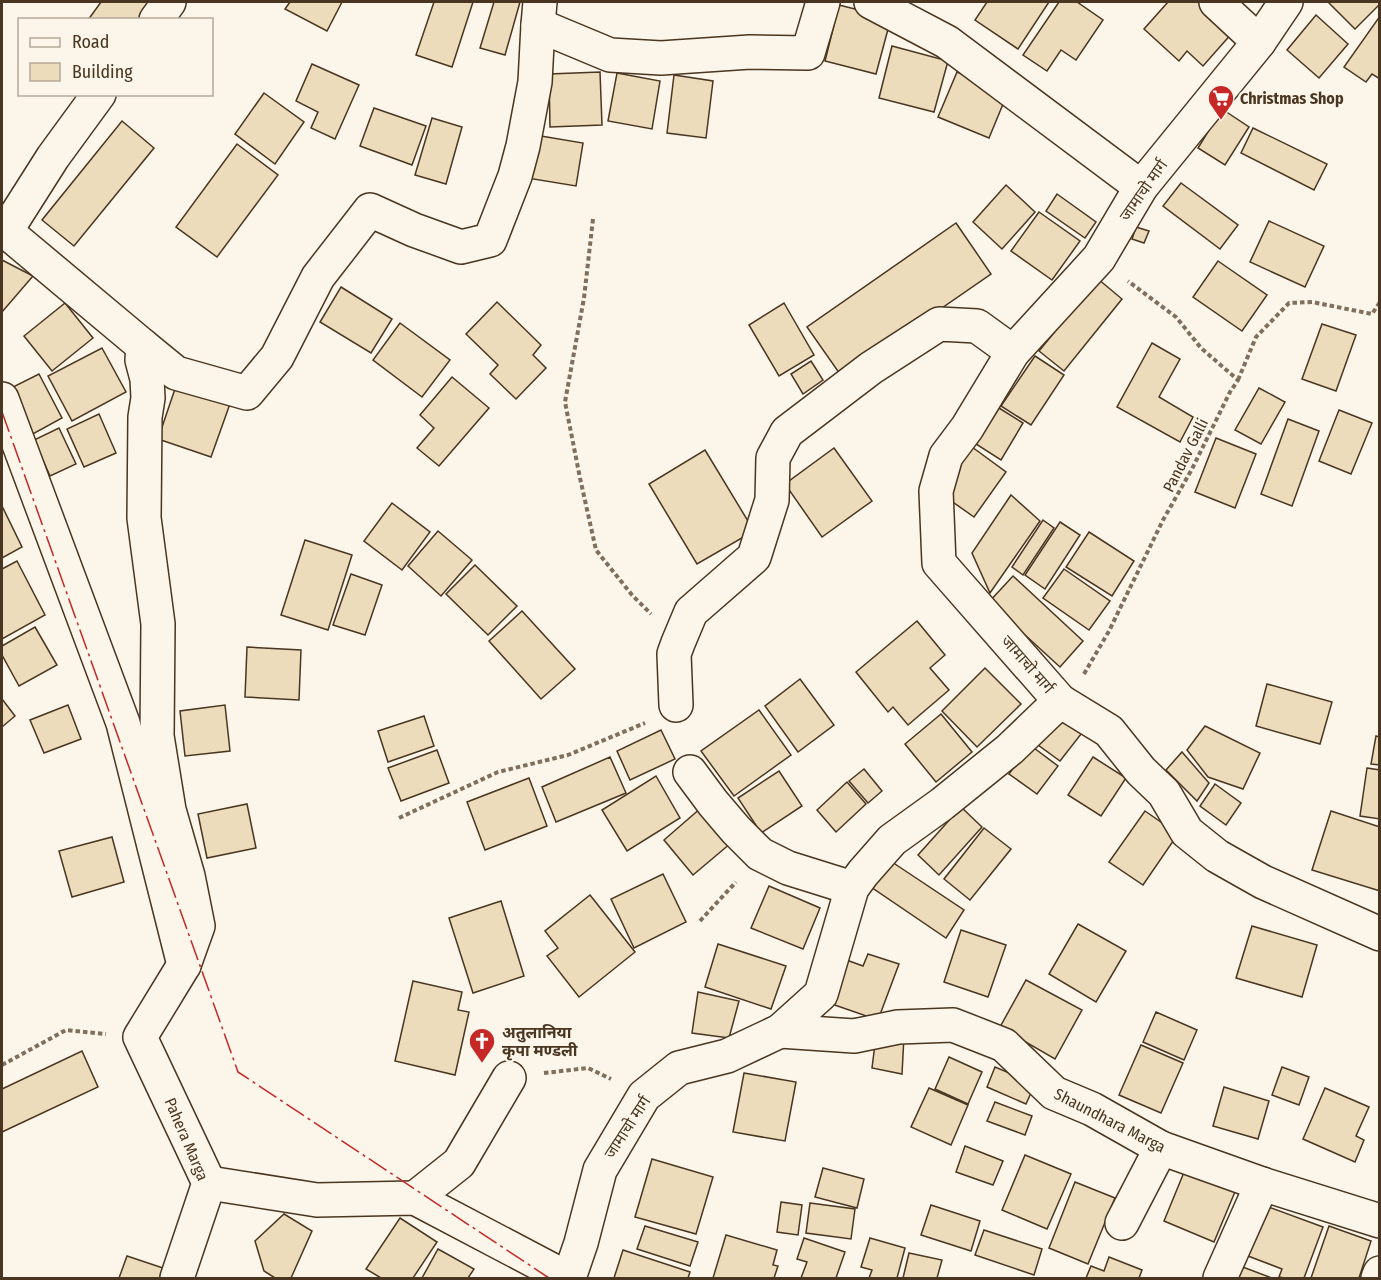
<svg xmlns="http://www.w3.org/2000/svg" width="1381" height="1280" font-family="'Fira Sans Condensed','Noto Sans Devanagari',sans-serif">
<style>
.building{fill:#ecdcbc;stroke:#4a3520;stroke-width:1.5}
.lines{fill:none;stroke-linecap:round;stroke-linejoin:round}
.minor-casing{stroke:#4a3520;stroke-width:36}
.tertiary-casing{stroke:#4a3520;stroke-width:36}
.path{stroke:#7f6f5c;stroke-width:4;stroke-dasharray:4.5 3;stroke-linecap:butt}
.minor{stroke:#fbf6e9;stroke-width:33}
.tertiary{stroke:#fbf6e9;stroke-width:33}
.power{stroke:#c62828;stroke-width:1.5;stroke-dasharray:21 4.5 3 4.5;stroke-linecap:butt}
.labels{text-anchor:middle;stroke-width:4.5;stroke-linejoin:round;paint-order:stroke}
.poi-label{font-size:16px;font-weight:bold;fill:#4a3520;stroke:#fbf6e9;text-anchor:start}
.street-label{font-size:16px;fill:#4a3520;stroke:#fbf6e9}
</style>
<rect width="100%" height="100%" fill="#fbf6e9"/>
<g class="building">
<polygon points="101,2 157,2 145,20 88,20"/>
<polygon points="290,2 342,2 327,31 285,9"/>
<polygon points="434,2 473,2 452,67 416,55"/>
<polygon points="494,2 520,2 505,55 480,48"/>
<polygon points="987,2 1049,2 1018,49 975,20"/>
<polygon points="1059,2 1077,2 1103,20 1076,60 1061,50 1047,71 1023,55"/>
<polygon points="1168,2 1200,2 1233,32 1203,66 1187,51 1179,61 1144,29"/>
<polygon points="1328,2 1380,2 1380,4 1355,29"/>
<polygon points="839,5 891,18 876,74 825,61"/>
<polygon points="1316,15 1348,44 1319,78 1287,50"/>
<polygon points="1380,16 1380,79 1372,74 1366,82 1344,67"/>
<polygon points="892,46 948,61 934,112 879,98"/>
<polygon points="312,64 359,85 335,139 311,128 318,112 296,101"/>
<polygon points="600,72 602,125 550,127 549,74"/>
<polygon points="957,72 1008,92 989,138 938,117"/>
<polygon points="617,73 660,81 652,129 608,121"/>
<polygon points="674,75 713,81 706,138 667,133"/>
<polygon points="264,93 304,122 275,164 235,134"/>
<polygon points="374,108 426,126 412,165 360,146"/>
<polygon points="1222,109 1249,127 1225,165 1198,148"/>
<polygon points="432,118 462,127 446,184 415,175"/>
<polygon points="122,121 154,148 74,246 42,220"/>
<polygon points="1253,128 1327,164 1314,190 1241,153"/>
<polygon points="535,135 583,143 576,186 527,178"/>
<polygon points="237,144 278,175 217,257 176,227"/>
<polygon points="1181,183 1238,225 1220,249 1163,206"/>
<polygon points="1006,185 1035,212 1002,249 973,222"/>
<polygon points="1057,194 1096,222 1085,238 1046,211"/>
<polygon points="1039,212 1080,241 1052,280 1011,251"/>
<polygon points="1269,221 1324,246 1305,287 1250,262"/>
<polygon points="956,223 991,274 842,377 807,327"/>
<polygon points="1136,227 1149,231 1144,243 1132,239"/>
<polygon points="2,260 33,276 2,312"/>
<polygon points="1218,261 1267,295 1242,331 1193,297"/>
<polygon points="1098,279 1122,299 1064,371 1039,351"/>
<polygon points="341,287 392,319 371,353 320,322"/>
<polygon points="497,302 541,345 533,355 546,368 516,399 490,374 498,365 466,334"/>
<polygon points="65,303 93,338 52,371 24,336"/>
<polygon points="784,303 814,355 779,376 749,325"/>
<polygon points="400,323 450,360 422,397 373,360"/>
<polygon points="1322,324 1356,335 1336,391 1302,379"/>
<polygon points="1152,343 1180,359 1159,397 1193,417 1180,442 1117,407"/>
<polygon points="102,348 126,392 72,421 48,376"/>
<polygon points="1035,356 1064,375 1031,425 1001,406"/>
<polygon points="811,361 823,380 803,394 791,374"/>
<polygon points="39,374 62,418 31,435 7,390"/>
<polygon points="452,377 489,408 439,466 417,448 434,428 420,415"/>
<polygon points="177,383 231,401 211,457 158,439"/>
<polygon points="1259,388 1285,402 1261,444 1235,430"/>
<polygon points="999,408 1023,423 1001,460 976,444"/>
<polygon points="1339,410 1372,423 1351,474 1319,461"/>
<polygon points="99,414 116,453 84,467 67,429"/>
<polygon points="1288,419 1319,431 1292,506 1261,494"/>
<polygon points="59,428 76,464 50,476 34,440"/>
<polygon points="1216,438 1256,454 1235,508 1195,492"/>
<polygon points="972,447 1006,472 974,517 940,493"/>
<polygon points="834,448 872,501 822,537 785,484"/>
<polygon points="705,450 754,531 697,564 649,484"/>
<polygon points="1011,495 1040,521 990,593 972,553"/>
<polygon points="392,503 430,532 402,570 364,541"/>
<polygon points="2,506 22,547 2,558"/>
<polygon points="1043,520 1054,528 1023,575 1012,567"/>
<polygon points="1060,522 1080,535 1045,589 1025,575"/>
<polygon points="438,531 472,560 441,596 408,566"/>
<polygon points="1089,532 1134,561 1112,596 1066,567"/>
<polygon points="305,540 352,555 328,630 281,615"/>
<polygon points="17,561 45,615 2,639 2,569"/>
<polygon points="475,565 517,606 488,635 446,594"/>
<polygon points="1064,569 1110,601 1089,630 1043,598"/>
<polygon points="351,574 382,585 365,635 333,625"/>
<polygon points="1013,576 1083,641 1060,667 989,602"/>
<polygon points="522,611 575,669 541,699 489,641"/>
<polygon points="917,621 945,655 930,668 949,690 908,725 893,707 888,712 856,672"/>
<polygon points="35,627 57,665 19,686 2,655 2,646"/>
<polygon points="247,647 301,650 299,700 245,697"/>
<polygon points="985,668 1021,704 977,747 942,711"/>
<polygon points="800,679 834,725 798,752 765,706"/>
<polygon points="1267,684 1332,702 1320,744 1256,726"/>
<polygon points="2,699 15,716 2,727"/>
<polygon points="68,705 81,739 44,753 30,720"/>
<polygon points="225,705 230,751 185,756 180,711"/>
<polygon points="1058,709 1085,729 1060,761 1034,742"/>
<polygon points="759,710 791,755 734,796 701,751"/>
<polygon points="941,714 972,752 936,782 905,744"/>
<polygon points="424,716 434,746 388,762 378,731"/>
<polygon points="1205,726 1260,753 1243,789 1208,777 1187,750"/>
<polygon points="661,730 675,759 630,780 617,751"/>
<polygon points="1376,736 1380,737 1380,765 1371,764"/>
<polygon points="1030,745 1058,766 1037,794 1009,774"/>
<polygon points="437,750 449,783 401,801 388,768"/>
<polygon points="1182,752 1209,783 1197,801 1166,770"/>
<polygon points="610,757 626,793 556,822 542,787"/>
<polygon points="1093,757 1126,778 1101,816 1068,795"/>
<polygon points="1367,768 1380,770 1380,819 1360,816"/>
<polygon points="864,769 882,791 868,803 849,781"/>
<polygon points="779,771 802,806 761,833 738,798"/>
<polygon points="656,776 680,818 627,851 602,810"/>
<polygon points="529,778 547,826 485,850 467,802"/>
<polygon points="847,782 866,804 836,832 817,810"/>
<polygon points="1215,784 1241,803 1226,825 1200,806"/>
<polygon points="247,804 256,848 207,858 198,814"/>
<polygon points="702,807 731,843 693,875 664,840"/>
<polygon points="961,807 982,827 939,875 918,855"/>
<polygon points="1145,811 1178,834 1143,885 1109,862"/>
<polygon points="1331,811 1380,827 1380,891 1312,870"/>
<polygon points="984,828 1011,849 970,900 944,879"/>
<polygon points="112,837 124,882 72,897 59,851"/>
<polygon points="889,860 964,910 946,938 871,887"/>
<polygon points="663,874 686,922 634,948 611,899"/>
<polygon points="769,886 820,908 803,949 751,928"/>
<polygon points="590,895 635,952 579,997 547,956 558,948 545,931"/>
<polygon points="501,901 524,976 473,993 449,918"/>
<polygon points="1078,924 1126,951 1096,1002 1049,974"/>
<polygon points="1252,926 1317,945 1302,997 1236,978"/>
<polygon points="961,930 1006,945 988,997 944,982"/>
<polygon points="718,944 786,966 771,1009 705,987"/>
<polygon points="868,954 899,964 878,1020 826,1002 841,958 863,966"/>
<polygon points="1026,980 1082,1010 1055,1059 1000,1027"/>
<polygon points="413,981 462,992 458,1010 469,1012 455,1075 395,1061"/>
<polygon points="698,992 739,1001 729,1038 692,1033"/>
<polygon points="1156,1012 1197,1030 1184,1060 1143,1042"/>
<polygon points="904,1036 902,1074 872,1068 875,1044"/>
<polygon points="1141,1045 1183,1063 1161,1113 1119,1095"/>
<polygon points="82,1051 98,1087 2,1132 2,1089"/>
<polygon points="949,1057 982,1072 968,1104 935,1089"/>
<polygon points="995,1067 1035,1084 1026,1104 987,1087"/>
<polygon points="1282,1067 1309,1077 1299,1105 1272,1095"/>
<polygon points="744,1073 796,1082 785,1141 733,1132"/>
<polygon points="1224,1087 1269,1101 1258,1139 1213,1126"/>
<polygon points="929,1088 968,1105 951,1145 911,1127"/>
<polygon points="1325,1088 1369,1107 1356,1136 1364,1140 1355,1162 1303,1139"/>
<polygon points="995,1102 1032,1116 1025,1135 987,1121"/>
<polygon points="965,1146 1003,1161 993,1185 956,1172"/>
<polygon points="1025,1155 1071,1174 1047,1229 1002,1210"/>
<polygon points="652,1159 713,1177 696,1234 635,1217"/>
<polygon points="1187,1165 1237,1187 1214,1242 1164,1221"/>
<polygon points="823,1168 864,1179 857,1208 815,1197"/>
<polygon points="1075,1182 1115,1198 1088,1264 1049,1248"/>
<polygon points="781,1202 802,1205 798,1235 777,1232"/>
<polygon points="810,1203 855,1209 851,1239 806,1233"/>
<polygon points="931,1205 980,1221 971,1251 921,1235"/>
<polygon points="1266,1206 1323,1227 1304,1278 1284,1278 1279,1277 1282,1269 1248,1256"/>
<polygon points="284,1214 312,1231 291,1278 275,1278 264,1271 255,1241"/>
<polygon points="400,1218 437,1242 413,1278 381,1278 366,1269"/>
<polygon points="645,1226 698,1242 690,1266 637,1249"/>
<polygon points="1329,1226 1371,1241 1359,1278 1311,1278"/>
<polygon points="984,1230 1042,1249 1034,1275 975,1255"/>
<polygon points="726,1235 777,1250 773,1265 778,1266 774,1278 713,1278"/>
<polygon points="804,1238 845,1252 836,1278 801,1278 807,1262 797,1259"/>
<polygon points="870,1238 905,1248 897,1278 869,1278 872,1270 861,1267"/>
<polygon points="438,1249 474,1269 468,1278 422,1278"/>
<polygon points="623,1250 690,1272 688,1278 614,1278"/>
<polygon points="909,1253 942,1260 937,1278 903,1278"/>
<polygon points="127,1256 163,1268 160,1278 119,1278"/>
<polygon points="1109,1257 1142,1270 1139,1278 1086,1278 1091,1266 1104,1271"/>
<polygon points="1240,1266 1272,1278 1235,1278"/>
</g>
<g class="lines">
<g class="minor-casing">
<g id="minor">
<polyline points="871,2 947,42 1141,187"/>
<polyline points="1216,2 1259,42"/>
<polyline points="156,20 169,2"/>
<polyline points="538,25 610,55 661,58 750,52 808,53 823,2"/>
<polyline points="2,228 143,346 142,360 147,379 148,398 145,417 144,518 158,624 157,736 169,810 188,876 198,926 184,965 140,1037 209,1183 177,1278"/>
<polyline points="6,231 53,157 99,94"/>
<polyline points="143,346 176,373 247,393 277,357 318,277 370,210 414,230 461,247 490,240 515,176 523,146 535,82 538,25 540,2"/>
<polyline points="2,399 123,723 184,965"/>
<polyline points="1060,701 1109,731 1141,771 1164,793 1187,832 1217,856 1263,882 1380,934"/>
<polyline points="676,705 674,654 678,643 691,612 754,557 772,500 773,458 787,432 871,368 939,324 977,326 1013,352"/>
<polyline points="690,772 713,803 736,830 760,854 788,868 852,888"/>
<polyline points="780,1031 854,1036 898,1027 953,1025 1004,1045 1054,1093 1092,1109 1161,1148 1262,1184 1380,1221"/>
<polyline points="209,1183 317,1200 415,1198 567,1278"/>
<polyline points="415,1198 459,1163 509,1078"/>
<polyline points="1122,1223 1161,1148"/>
<polyline points="1220,1278 1262,1184"/>
<polyline points="1378,1278 1380,1273"/>
</g>
</g>
<g class="tertiary-casing">
<polyline id="tertiary" points="569,1278 581,1243 600,1170 644,1096 679,1068 727,1056 780,1031 821,994 852,888 863,873 892,840 942,804 1010,749 1060,701 939,563 936,491 946,456 967,428 1013,352 1099,258 1141,187 1259,42 1286,2"/>
</g>
<g class="path">
<polyline points="593,219 584,298 565,402 580,478 596,550 632,595 651,614"/>
<polyline points="1238,380 1256,337 1289,303 1312,302 1372,314 1380,302"/>
<polyline points="1084,674 1109,631 1163,520 1192,469 1230,392 1238,380 1201,348 1176,317 1128,281"/>
<polyline points="399,818 498,772 568,755 645,723"/>
<polyline points="700,921 736,882"/>
<polyline points="2,1065 66,1030 106,1034"/>
<polyline points="544,1073 588,1068 611,1079"/>
</g>
<use href="#minor" class="minor"/>
<use href="#tertiary" class="tertiary"/>
<polyline class="power" points="2,412 238,1072 549,1278"/>
</g>
<defs>
<g id="supermarket-pin" transform="scale(1.35)"><path d="M0 17L-7.5 6A9.5 9.5 0 1 1 7.5 6Z" fill="#c62828" stroke="#fbf6e9"/><path d="M-6-5.5h2.5l.6 2H6L4.5 2H-2.5L-4.4-4H-6ZM-1.5 3.2a1.3 1.3 0 1 0 .1 0ZM3 3.2a1.3 1.3 0 1 0 .1 0Z" fill="#fff"/></g>
<g id="church-pin" transform="scale(1.35)"><path d="M0 17L-7.5 6A9.5 9.5 0 1 1 7.5 6Z" fill="#c62828" stroke="#fbf6e9"/><path d="M-1.2-6h2.4v3.5h3.3v2.4h-3.3V6h-2.4V-.1h-3.3v-2.4h3.3Z" fill="#fff"/></g>
</defs>
<g fill-rule="evenodd">
<use href="#supermarket-pin" x="1221" y="98"/>
<use href="#church-pin" x="482" y="1041"/>
</g>
<g class="labels">
<g class="poi-label">
<text x="1240" y="104">Christmas Shop</text>
<text x="502" y="1038">अतुलानिया<tspan x="502" dy="18">कृपा मण्डली</tspan></text>
</g>
<g class="street-label">
<text transform="translate(1143 190) rotate(-55)" y="6">जामाचो मार्ग</text>
<text transform="translate(1185 455) rotate(-63)" y="6">Pandav Galli</text>
<text transform="translate(1028 664) rotate(49)" y="6">जामाचो मार्ग</text>
<text transform="translate(1110 1120) rotate(27)" y="6">Shaundhara Marga</text>
<text transform="translate(627 1127) rotate(-57)" y="6">जामाचो मार्ग</text>
<text transform="translate(187 1139) rotate(67)" y="6">Pahera Marga</text>
</g>
</g>
<rect width="1381" height="1280" fill="none" stroke="#4a3520" stroke-width="6"/>
<rect x="18" y="18" width="195" height="78" fill="#fbf6e9" stroke="#b4a999" stroke-width="1.5"/>
<rect x="30" y="38" width="30" height="9" fill="#fbf6e9" stroke="#b4a999" stroke-width="1.5"/>
<text x="72" y="48" font-size="18" fill="#4a3520">Road</text>
<rect x="30" y="63" width="30" height="18" fill="#ecdcbc" stroke="#b4a999" stroke-width="1.5"/>
<text x="72" y="78" font-size="18" fill="#4a3520">Building</text>
</svg>
